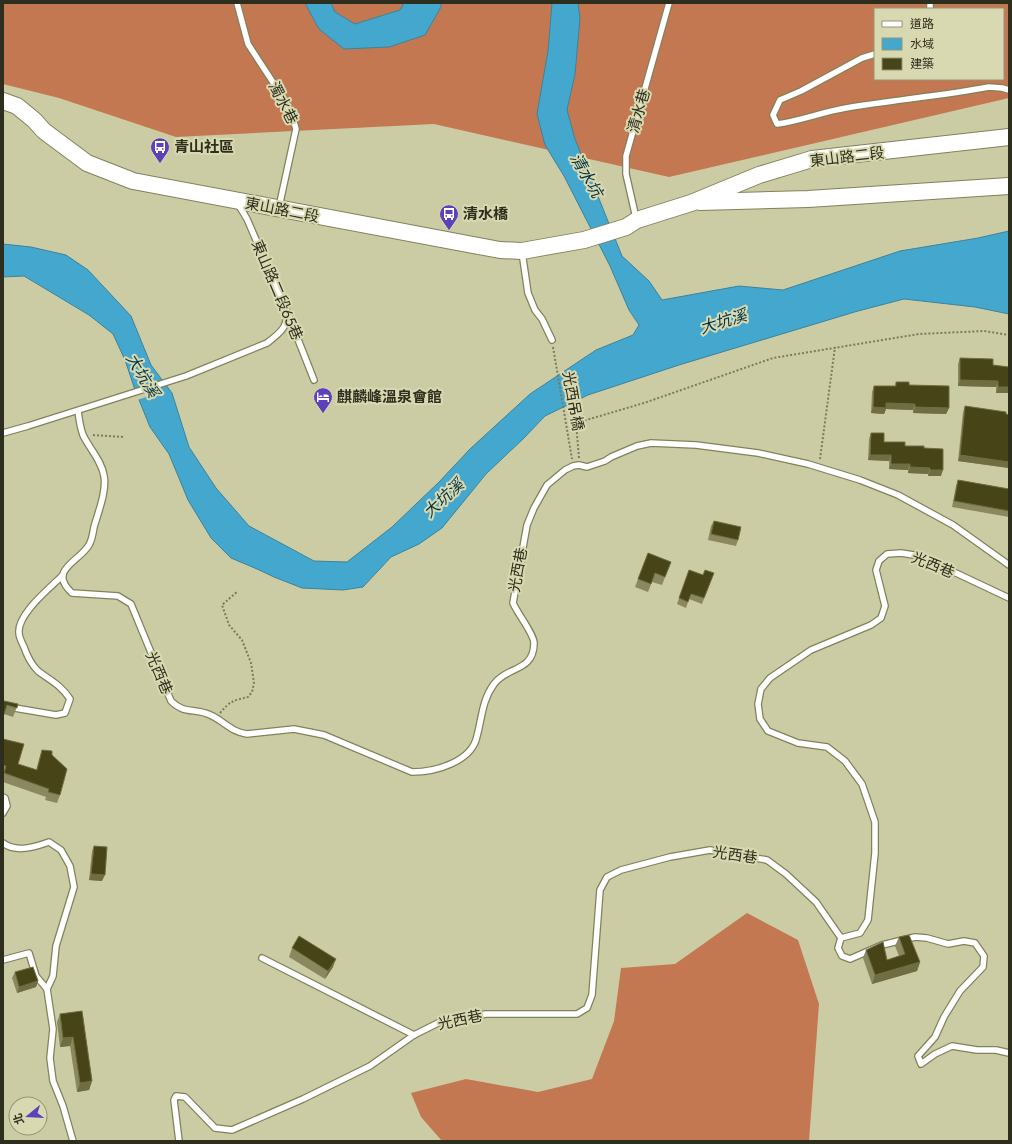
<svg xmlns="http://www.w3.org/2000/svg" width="1012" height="1144" font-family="Jost,'Noto Sans TC',sans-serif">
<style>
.forest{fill:#c37852;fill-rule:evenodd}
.water{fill:#43a7ce;stroke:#3d8399}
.pier{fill:#cccca4}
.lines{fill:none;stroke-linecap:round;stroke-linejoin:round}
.service-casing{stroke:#82815c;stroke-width:8}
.secondary-casing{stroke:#82815c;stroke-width:18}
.path{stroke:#7a7a5f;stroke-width:2;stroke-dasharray:2 2;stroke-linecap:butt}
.service{stroke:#fff;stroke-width:5.5}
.secondary{stroke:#fff;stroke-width:16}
.wall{fill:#8a885e}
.shaded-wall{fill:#6f6e42}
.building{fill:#474518;stroke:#6f6e42}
.labels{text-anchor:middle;stroke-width:4;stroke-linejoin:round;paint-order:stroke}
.street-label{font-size:15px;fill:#2e2e1e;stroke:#d9d9b1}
.poi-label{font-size:15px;font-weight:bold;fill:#2e2e1e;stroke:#d9d9b1;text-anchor:start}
.water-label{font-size:16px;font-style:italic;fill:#053444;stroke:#d9d9b1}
</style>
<rect width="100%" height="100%" fill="#cccca4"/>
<g class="forest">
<path d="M3 3H1009V98L669 177 434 124 176 137 59 98 3 84ZM875 9H1003V79H875Z"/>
<polygon points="747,913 798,940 819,1004 809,1141 442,1141 421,1117 411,1093 466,1079 538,1092 592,1079 614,1021 621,968 675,964"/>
</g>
<g class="water">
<polygon points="305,3 331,3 335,12 355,24 400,10 404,3 441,3 441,7 425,35 389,47 344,49 319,29"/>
<polygon points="552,3 578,3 580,18 575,74 567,110 575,139 622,256 649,281 662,300 739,286 783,290 900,251 978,238 1009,231 1009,314 975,307 904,299 858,311 679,365 588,395 545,416 524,438 486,474 442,528 419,544 391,557 363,587 343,590 302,588 274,577 257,569 231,558 211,538 188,500 169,454 150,427 135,390 125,360 113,334 89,315 24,276 3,277 3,244 31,247 66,255 88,270 131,316 151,365 172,393 189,447 216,488 249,526 314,561 347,562 392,527 439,482 470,449 530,394 596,350 633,335 639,325 629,310 610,266 564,176 545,145 537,114 548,51"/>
</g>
<polygon class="pier" points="159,382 162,392 137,400 133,390"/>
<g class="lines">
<g class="service-casing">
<g id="service">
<polyline points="237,3 248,44 280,93 291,112 296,129 279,207"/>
<polyline points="930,9 930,3"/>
<path d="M875 54 862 58 801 91 780 100 773 115 777 124C800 121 822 112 846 108 893 100 941 96 989 87L1002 88 1009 90"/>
<polyline points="238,204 247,219 286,309 314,380"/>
<polyline points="636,218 626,174 626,156 669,3"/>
<polyline points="522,252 528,293 535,310 542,319 552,340"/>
<path d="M78 411C79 419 80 427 83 435 89 448 102 461 104 476 107 490 98 513 94 527 93 533 92 540 89 545 79 562 47 570 72 593L118 596 131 604 171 701C183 713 191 709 205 713 221 717 229 732 247 734L294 729 324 735 412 772C435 772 472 762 477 736 482 718 482 700 494 684 507 666 534 672 534 643 534 634 517 613 513 603L527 525 534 508 547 485 565 470 573 466 579 465 587 467 605 461 611 457 637 446 651 443 696 445 758 453 808 464 860 480 898 495 953 525 1009 565"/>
<path d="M3 433 28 426 186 376 267 343C280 333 289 327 286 309"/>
<path d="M3 706 56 715 65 713 70 699C61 685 51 681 38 671 31 664 27 656 24 647 22 643 19 637 19 633 17 614 50 588 63 575"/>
<polyline points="3,797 5,798 7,806 3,813"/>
<path d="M3 843C16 853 35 847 49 842L61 850 70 866 74 887 56 946 53 976 47 989 53 1029 50 1058 53 1081 63 1106 73 1141"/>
<polyline points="841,938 838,948 842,956 850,959 882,945 915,937 927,938 948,944 964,941 975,943 984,956 983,967 960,991 944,1017 935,1037 918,1056 921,1064 935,1054 952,1046 977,1050 996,1050 1009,1053"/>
<polyline points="262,958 414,1035"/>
<polyline points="3,960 29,953 36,976 47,989"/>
<polyline points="179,1141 174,1100 176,1096 185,1097 215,1128 232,1130 303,1099 370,1066 414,1035 442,1021 486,1014 577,1014 587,1008 592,995 600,890 607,877 621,870 670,857 710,850 767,860 786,874 816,902 841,938 860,933 868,920 875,853 875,822 862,784 845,761 827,747 798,743 768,731 760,719 758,704 761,689 770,678 811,650 871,625 881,618 885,606 876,570 879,561 887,554 901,553 920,556 1009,598"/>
</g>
</g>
<g class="secondary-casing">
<g id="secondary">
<polyline points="3,101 17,106 34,120 44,131 87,163 133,181 500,250 522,251 584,240 626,227 637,220 691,203 759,175 812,159 1009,137"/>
<polyline points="700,202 808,199 1009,186"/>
</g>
</g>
<g class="path">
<polyline points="553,347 572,459"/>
<polyline points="93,435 124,437"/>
<polyline points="579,458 576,423 644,403 773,358 919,334 984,331 1009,335"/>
<polyline points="820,459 835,347"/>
<path d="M220 713C231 700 233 701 248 697L252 692 254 683 251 663 242 640 229 625 222 605 238 591"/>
</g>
<use href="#service" class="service"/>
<use href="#secondary" class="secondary"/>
</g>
<g class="wall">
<polygon points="960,358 993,365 1009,367 1009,393 996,393 996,387 958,386 958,364"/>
<polygon points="896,382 909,385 949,408 946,414 913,413 913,410 886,409 884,414 871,413 872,392 874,386 895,386"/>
<polygon points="965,406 1009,415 1009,468 958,461 963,412"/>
<polygon points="871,433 884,442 905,446 924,448 941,476 928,476 928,474 908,473 908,470 889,469 889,461 868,460 869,439"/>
<polygon points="958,480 1009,489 1009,517 952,507 956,486"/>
<polygon points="714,521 738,540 736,546 708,540 711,526"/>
<polygon points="648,553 671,562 662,585 652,582 648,592 635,587"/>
<polygon points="689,570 703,575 714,573 702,604 689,599 686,608 677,604"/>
<polygon points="4,701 18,704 13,717 4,714"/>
<polygon points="3,739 18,764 36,770 42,750 52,755 60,795 57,803 45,800 46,797 3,782"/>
<polygon points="94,846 102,881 89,880 92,851"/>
<polygon points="899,937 920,962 917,971 872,984 863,958 866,950 887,960 899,956 895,946"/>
<polygon points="292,948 333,967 325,979 289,957"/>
<polygon points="15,972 38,981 36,987 17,993 12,978"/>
<polygon points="82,1011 92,1081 89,1090 77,1092 70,1046 60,1047 57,1022 60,1014"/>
</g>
<g class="shaded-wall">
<polygon points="960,380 998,381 996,387 958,386"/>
<polygon points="998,387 1009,387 1009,393 996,393"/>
<polygon points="886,403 915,404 913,410 886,409 884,414 871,413 873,407"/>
<polygon points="915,407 949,408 946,414 913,413"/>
<polygon points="870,455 891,455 889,461 868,460"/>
<polygon points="960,455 1009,462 1009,468 958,461"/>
<polygon points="891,464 910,464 908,470 889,469"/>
<polygon points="910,467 930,468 928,474 908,473"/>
<polygon points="930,470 943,470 941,476 928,476"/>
<polygon points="91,874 105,875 102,881 89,880"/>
<polygon points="336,959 333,967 325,979 328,971"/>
<polygon points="920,962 917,971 872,984 875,975"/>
<polygon points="38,981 36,987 17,993 19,987"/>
<polygon points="73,1037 70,1046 60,1047 63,1038"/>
<polygon points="92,1081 89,1090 77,1092 80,1083"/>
</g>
<g class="building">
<polygon points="960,358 993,359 993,365 1009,367 1009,387 998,387 998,381 960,380"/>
<polygon points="896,382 909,382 909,385 949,386 949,408 915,407 915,404 886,403 886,408 873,407 874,386 896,386"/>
<polygon points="965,406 1006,412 1006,414 1009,415 1009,462 960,455"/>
<polygon points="871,433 884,433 884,442 905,442 905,446 924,446 924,448 943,449 943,470 930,470 930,468 910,467 910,464 891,464 891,455 870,455"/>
<polygon points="958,480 1009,489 1009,511 954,501"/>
<polygon points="714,521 741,527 738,540 711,534"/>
<polygon points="648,553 671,562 665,577 655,573 651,584 638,579"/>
<polygon points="689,570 703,575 705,570 714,573 704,598 691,594 688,602 679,598"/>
<polygon points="3,699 4,701 18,704 17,708 7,705 3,717"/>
<polygon points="3,739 24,744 18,764 37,770 42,750 52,751 52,755 67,769 60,795 48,792 49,789 4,773 6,766 3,765"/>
<polygon points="94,846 107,847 105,875 91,874"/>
<polygon points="909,935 920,962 875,975 866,950 883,942 887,960 905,954 899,937"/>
<polygon points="299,936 336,959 328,971 292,948"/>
<polygon points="33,967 38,981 19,987 15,972"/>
<polygon points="82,1011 92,1081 80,1083 73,1037 63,1038 60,1014"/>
</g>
<defs>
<g id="bus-pin" transform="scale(1)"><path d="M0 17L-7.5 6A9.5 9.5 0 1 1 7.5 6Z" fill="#5b42ba" stroke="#d9d9b1"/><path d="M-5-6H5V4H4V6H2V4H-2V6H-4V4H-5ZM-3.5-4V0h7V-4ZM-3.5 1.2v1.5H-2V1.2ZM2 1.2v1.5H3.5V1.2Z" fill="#fff"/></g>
<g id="hotel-pin" transform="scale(1)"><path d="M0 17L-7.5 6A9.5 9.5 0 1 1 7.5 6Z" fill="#5b42ba" stroke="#d9d9b1"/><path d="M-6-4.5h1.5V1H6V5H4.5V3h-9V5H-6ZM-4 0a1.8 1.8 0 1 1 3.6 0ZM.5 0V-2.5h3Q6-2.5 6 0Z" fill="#fff"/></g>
</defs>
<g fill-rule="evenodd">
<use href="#bus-pin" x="160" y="147"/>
<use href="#bus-pin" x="449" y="214"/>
<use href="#hotel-pin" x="323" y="397"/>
</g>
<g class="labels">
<g class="street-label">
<text transform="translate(283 103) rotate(63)" y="5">濁水巷</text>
<text transform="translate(639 111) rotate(-74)" y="5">清水巷</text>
<text transform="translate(847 157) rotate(-7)" y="5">東山路二段</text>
<text transform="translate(282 210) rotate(11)" y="5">東山路二段</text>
<text transform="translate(277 290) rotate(67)" y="5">東山路二段65巷</text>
<text transform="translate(573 401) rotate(80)" y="5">光西吊橋</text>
<text transform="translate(933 565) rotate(22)" y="5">光西巷</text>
<text transform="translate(518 570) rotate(-80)" y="5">光西巷</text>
<text transform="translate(159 673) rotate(67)" y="5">光西巷</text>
<text transform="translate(735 855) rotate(8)" y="5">光西巷</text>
<text transform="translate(460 1020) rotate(-12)" y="5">光西巷</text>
</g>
<g class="poi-label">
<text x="174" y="152">青山社區</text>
<text x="463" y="219">清水橋</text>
<text x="337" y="402">麒麟峰溫泉會館</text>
</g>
<g class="water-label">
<text transform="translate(587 175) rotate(60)" y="6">清水坑</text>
<text transform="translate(723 321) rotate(-17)" y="6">大坑溪</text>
<text transform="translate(143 375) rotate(59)" y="6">大坑溪</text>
<text transform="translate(443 498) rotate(-43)" y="6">大坑溪</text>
</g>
</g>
<rect width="1012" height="1144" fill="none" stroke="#2e2e1e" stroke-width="8"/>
<rect x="874" y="8" width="130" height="72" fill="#d9d9b1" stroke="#959576"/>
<rect x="882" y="21" width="20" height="6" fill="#ffffff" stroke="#959576"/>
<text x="910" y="28" font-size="12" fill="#2e2e1e">道路</text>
<rect x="882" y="38" width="20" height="12" fill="#43a7ce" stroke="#959576"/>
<text x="910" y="48" font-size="12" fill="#2e2e1e">水域</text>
<rect x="882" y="58" width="20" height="12" fill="#474518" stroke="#959576"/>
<text x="910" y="68" font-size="12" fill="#2e2e1e">建築</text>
<g transform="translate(28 1116) rotate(252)"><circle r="19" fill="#d9d9b1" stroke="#959576"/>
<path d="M0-3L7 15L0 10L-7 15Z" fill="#5b42ba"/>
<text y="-6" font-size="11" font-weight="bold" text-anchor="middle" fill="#2e2e1e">北</text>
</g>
</svg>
